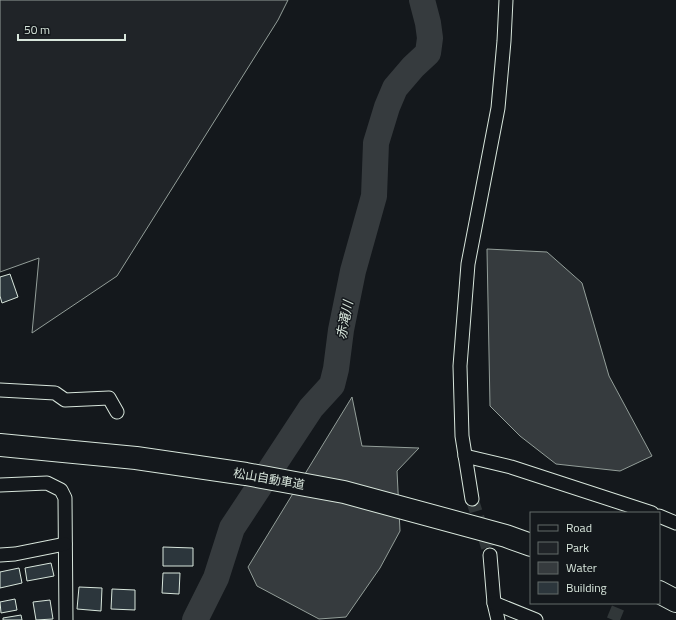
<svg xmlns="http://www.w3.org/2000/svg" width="676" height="620" font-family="'Titillium Web','Noto Sans JP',sans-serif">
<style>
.green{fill:#202428;stroke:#939e99}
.water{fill:#363b3e;stroke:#939e99}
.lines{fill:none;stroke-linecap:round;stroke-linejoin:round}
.river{stroke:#363b3e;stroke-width:26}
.building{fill:#2c363c;stroke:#d8e6dc}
.street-tunnel{stroke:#313739;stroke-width:13;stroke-dasharray:13 6;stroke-linecap:butt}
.street-casing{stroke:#d8e6dc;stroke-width:15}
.highway-casing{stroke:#d8e6dc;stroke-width:24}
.street{stroke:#14181c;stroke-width:13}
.highway{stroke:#14181c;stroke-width:22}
.labels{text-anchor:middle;stroke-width:3;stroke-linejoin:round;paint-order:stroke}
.street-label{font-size:12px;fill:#d8e6dc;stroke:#14181c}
.water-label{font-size:13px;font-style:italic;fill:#d8e6dc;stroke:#14181c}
</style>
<rect width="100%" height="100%" fill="#14181c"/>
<polygon class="green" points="0,0 288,0 278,20 117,276 32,333 39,258 0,272"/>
<g class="water">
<polygon points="487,249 547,252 582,283 609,376 652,456 620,471 556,464 520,436 490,406"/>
<polygon points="352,397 362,446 419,448 397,471 400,531 380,568 346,617 319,619 257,586 248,567"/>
</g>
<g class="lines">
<polyline class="river" points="195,620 216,578 232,528 311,408 332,385 336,369 341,330 353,271 374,196 376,143 387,107 395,88 413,67 428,53 430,38 428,23 422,0"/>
</g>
<g class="building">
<polygon points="10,274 18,297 2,303 0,296 0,277"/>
<polygon points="163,547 193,548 193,566 163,566"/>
<polygon points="51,563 54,576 27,581 25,568"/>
<polygon points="19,568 22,583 0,588 0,572"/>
<polygon points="163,573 180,573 179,594 162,593"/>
<polygon points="79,587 102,588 101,611 77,609"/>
<polygon points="112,589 135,590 135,610 111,609"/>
<polygon points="15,599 17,610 1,613 0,602"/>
<polygon points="50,600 53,619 36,620 33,602"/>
<polygon points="21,615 22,620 3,620 3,618"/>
</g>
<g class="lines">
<g class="street-tunnel">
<polyline points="472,499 490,555"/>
<polyline points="613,620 620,603"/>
</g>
<g class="street-casing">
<g id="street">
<polyline points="0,390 55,393 65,400 109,398 117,412"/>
<polyline points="465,456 511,467 652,513"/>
<polyline points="0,485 47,483 61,490 65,498 66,620"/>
<polyline points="472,499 462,436 460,366 468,264 498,108 504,41 506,0"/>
<polyline points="659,516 676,523"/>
<polyline points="0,555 15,554 65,544"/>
<polyline points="490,555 494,603 498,620"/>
<polyline points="494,603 536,620"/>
</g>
</g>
<g class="highway-casing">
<g id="highway">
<polyline points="0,445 136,458 246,474 344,492 506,536 531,545"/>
<polyline points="659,592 676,601"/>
</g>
</g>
<use href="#street" class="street"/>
<use href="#highway" class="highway"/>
</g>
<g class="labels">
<g class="street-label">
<text transform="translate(269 479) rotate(10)" y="4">松山自動車道</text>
</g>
<g class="water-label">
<text transform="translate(344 320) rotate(-79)" y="5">赤滝川</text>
</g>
</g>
<rect x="530" y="512" width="130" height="92" fill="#14181c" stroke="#626a69"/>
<rect x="538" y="525" width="20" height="6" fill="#14181c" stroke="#626a69"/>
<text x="566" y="532" font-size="12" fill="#d8e6dc">Road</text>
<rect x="538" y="542" width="20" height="12" fill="#202428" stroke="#626a69"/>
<text x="566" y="552" font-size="12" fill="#d8e6dc">Park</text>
<rect x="538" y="562" width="20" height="12" fill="#363b3e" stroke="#626a69"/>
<text x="566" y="572" font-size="12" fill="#d8e6dc">Water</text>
<rect x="538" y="582" width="20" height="12" fill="#2c363c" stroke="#626a69"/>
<text x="566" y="592" font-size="12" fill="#d8e6dc">Building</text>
<path d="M18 34v6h107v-6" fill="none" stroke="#d8e6dc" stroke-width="2"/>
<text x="24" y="34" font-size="12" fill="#d8e6dc" stroke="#14181c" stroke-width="3" paint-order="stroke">50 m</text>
</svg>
